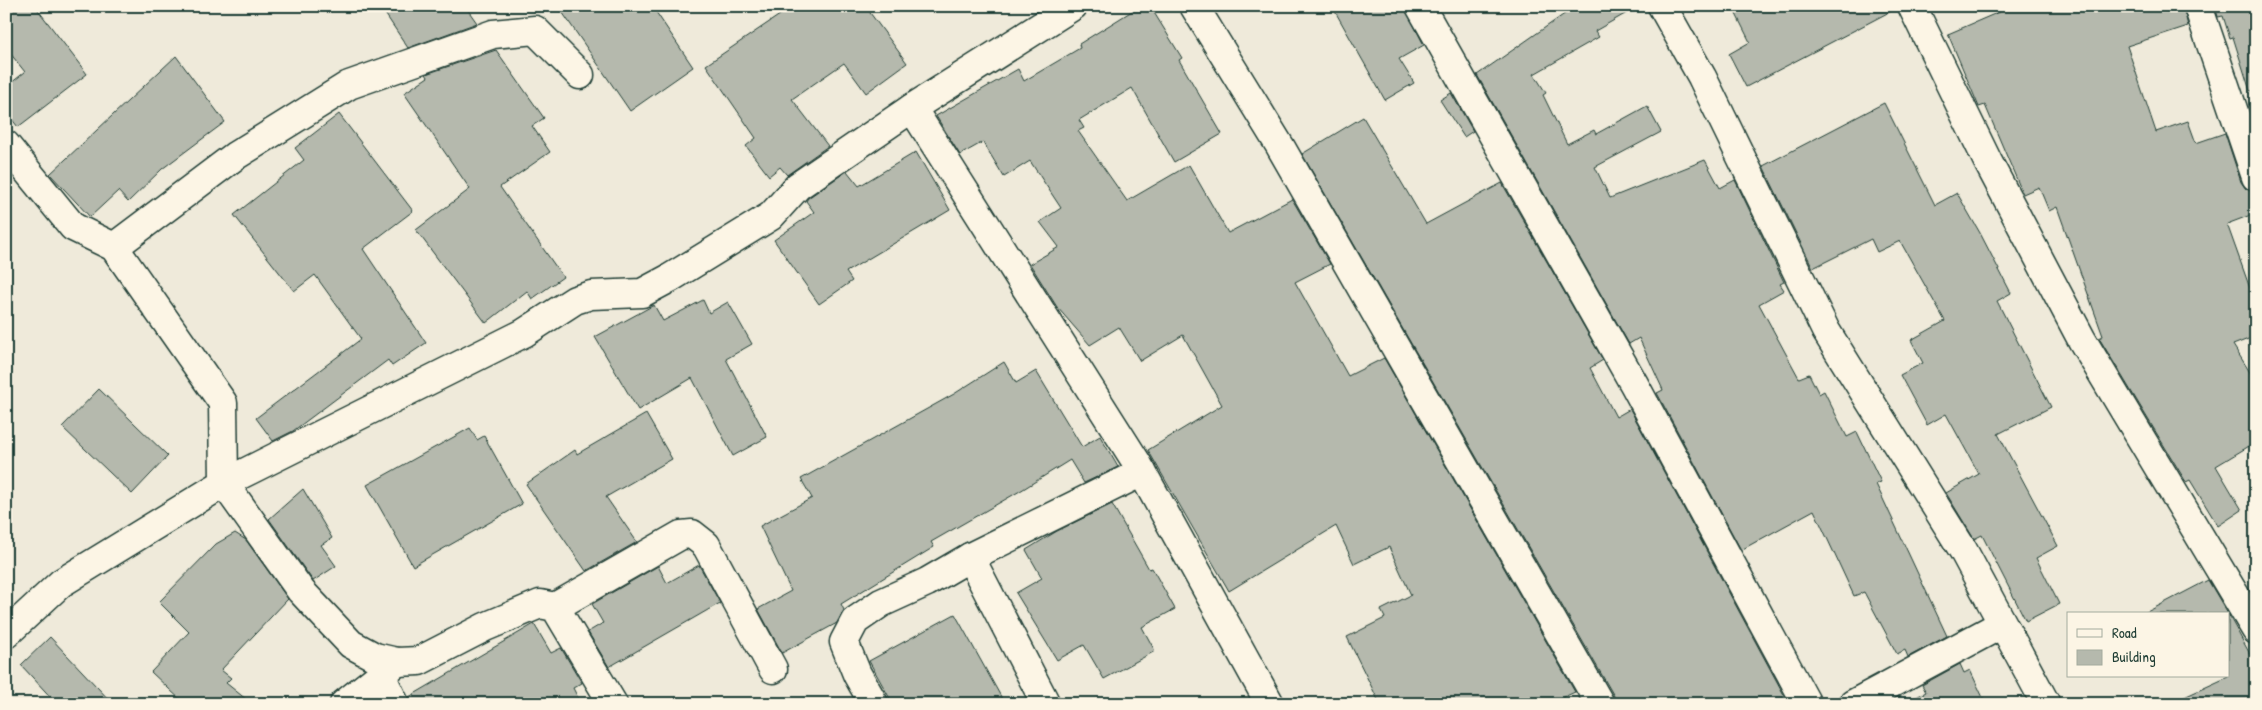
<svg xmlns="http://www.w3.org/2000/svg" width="2262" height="710" font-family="'Patrick Hand',sans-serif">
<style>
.building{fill:#b5b9ad;stroke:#1f3d34}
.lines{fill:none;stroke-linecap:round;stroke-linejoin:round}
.street-casing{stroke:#1f3d34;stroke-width:31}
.street{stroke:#fcf5e5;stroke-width:28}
</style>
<rect width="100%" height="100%" fill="#efeada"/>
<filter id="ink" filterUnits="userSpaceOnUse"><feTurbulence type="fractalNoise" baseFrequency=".02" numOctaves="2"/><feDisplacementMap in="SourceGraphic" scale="10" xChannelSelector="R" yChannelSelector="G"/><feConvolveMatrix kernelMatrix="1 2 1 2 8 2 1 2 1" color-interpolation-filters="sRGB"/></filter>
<g filter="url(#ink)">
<g class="building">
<polygon points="6,6 35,6 87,74 18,127 6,112 6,87 25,72 6,48"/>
<polygon points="380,6 465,6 477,23 408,48"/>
<polygon points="558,6 652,6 693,67 630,111"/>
<polygon points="793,6 865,6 907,63 866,93 844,63 792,99 828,146 787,175 780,167 769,176 746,146 756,138 706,65"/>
<polygon points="1140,6 1150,6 1182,58 1179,60 1222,134 1174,162 1132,88 1079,120 1084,128 1078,131 1127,201 1189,165 1228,233 1292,199 1330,264 1295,282 1348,376 1384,358 1575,692 1549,704 1380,704 1347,637 1385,618 1381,610 1411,595 1389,547 1354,564 1336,526 1229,591 1148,450 1222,405 1183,335 1140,361 1119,327 1090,345 1057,307 1030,264 1059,247 1040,222 1061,208 1030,161 1004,177 983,142 960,155 936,116 1018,69 1024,81 1080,48 1079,44"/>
<polygon points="1332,6 1404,6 1424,45 1399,59 1414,83 1385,100"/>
<polygon points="1576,6 1639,6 1595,31 1599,37 1534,74 1546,93 1543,95 1567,144 1594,130 1596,134 1647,106 1661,132 1595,167 1610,198 1705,160 1720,188 1735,180 1784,282 1780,284 1784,290 1759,304 1799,378 1809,374 1819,394 1824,391 1847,437 1857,432 1881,482 1876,484 1947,636 1908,657 1905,650 1897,654 1864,592 1854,596 1814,510 1741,550 1657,393 1663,390 1639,338 1629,344 1477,75"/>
<polygon points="1732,6 1897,6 1897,8 1746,87 1729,54 1750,42"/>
<polygon points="2013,6 2183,6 2188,26 2127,46 2156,132 2188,121 2196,143 2225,133 2241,182 2246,189 2256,192 2256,213 2227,224 2256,305 2256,336 2233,345 2256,382 2256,442 2216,466 2242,510 2218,526 2190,480 2186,482 2099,338 2103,336 2057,207 2049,211 2039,187 2023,194 1985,105 1979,107 1948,34"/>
<polygon points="2215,6 2256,6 2256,90 2250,91 2233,37 2230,38 2223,16 2218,17"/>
<polygon points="496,50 544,118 532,126 550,152 500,187 563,277 532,299 527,291 486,323 416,230 470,189 404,93 428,77 426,74"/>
<polygon points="176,56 225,122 162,169 128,202 118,191 90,217 50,174"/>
<polygon points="1451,93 1473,131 1464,137 1440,100"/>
<polygon points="1884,103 1935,205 1957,193 1980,233 2011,293 1997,301 2051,407 1998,434 2058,546 2036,558 2059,604 2026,621 1982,535 1974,539 1946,493 1979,474 1946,414 1927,425 1900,375 1923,363 1911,340 1945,321 1900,241 1877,252 1871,239 1813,268 1763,166"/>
<polygon points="339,114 413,211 363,249 426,343 392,366 388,360 293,431 273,441 256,418 361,339 315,275 294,291 234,215 304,160 295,148"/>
<polygon points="1363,117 1426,224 1502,183 1603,360 1590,368 1616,417 1630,409 1789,704 1616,704 1614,696 1302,154"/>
<polygon points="916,152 950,210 846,272 852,281 819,304 774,240 814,212 806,201 808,198 847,171 859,186"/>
<polygon points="703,300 709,313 728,302 752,344 726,359 767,437 733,456 692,378 638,410 595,337 654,305 663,321"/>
<polygon points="1004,362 1016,383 1036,371 1082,447 1100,436 1118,467 1084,483 1070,460 1020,491 931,542 934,547 841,604 844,610 837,623 782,653 758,609 791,591 760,526 812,498 801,479 954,394"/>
<polygon points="99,389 168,456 132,494 62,427"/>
<polygon points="646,414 672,459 606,497 637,542 586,571 526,484 575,450 577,454"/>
<polygon points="470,428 477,440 484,436 522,504 413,566 367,485"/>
<polygon points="303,489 332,538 321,545 336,566 313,581 269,519"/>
<polygon points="1112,504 1149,569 1152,568 1175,609 1142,627 1155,651 1104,679 1084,645 1057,660 1016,593 1042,578 1026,550 1057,531"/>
<polygon points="235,533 246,540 288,599 221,670 231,678 226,683 252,704 185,704 151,672 189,632 159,602 216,544"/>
<polygon points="699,565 720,603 609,667 588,632 603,623 592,604 658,566 667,583"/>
<polygon points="2208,580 2228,614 2143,614"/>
<polygon points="955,614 1005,704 893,704 869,661"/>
<polygon points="2228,614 2256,665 2256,704 2169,704 2228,677"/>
<polygon points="534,624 551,653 561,648 582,683 573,688 581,704 410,704 409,697"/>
<polygon points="50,637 113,704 57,704 21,665"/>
<polygon points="1960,664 1964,673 1970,670 1986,704 1903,704 1926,692 1922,685"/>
</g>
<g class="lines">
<g class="street-casing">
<g id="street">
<polyline points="1194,6 1280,146 1600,704"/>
<polyline points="1420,6 1634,384 1807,704"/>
<polyline points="1662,6 1702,77 1826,331 1963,550 2046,704"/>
<polyline points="1912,6 1988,162 2082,340 2256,630"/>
<polyline points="2198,6 2256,177"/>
<polyline points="912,108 1137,463 1270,704"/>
<polyline points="6,145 73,227 114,247 223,403 224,483 301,591 351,644 375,657 397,662 419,661 485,627 540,604 555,607 613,704"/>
<polyline points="114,247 235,156 349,85 493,34 535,30 580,75"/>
<polyline points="970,557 1046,704"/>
<polyline points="555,607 681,535 692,534 706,545 773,669"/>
<polyline points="6,634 61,583 224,483 524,333 575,300 591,295 642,293 670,278 771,216 798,186 912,108 1073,6"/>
<polyline points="381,675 395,704"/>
<polyline points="344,704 397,662"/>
<polyline points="874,704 857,674 844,642 855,621 881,603 927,582 970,557 1142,472"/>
<polyline points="1853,704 2002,624"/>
</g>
</g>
<use href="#street" class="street"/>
</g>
</g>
<rect width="2262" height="710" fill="none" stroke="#fcf5e5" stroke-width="25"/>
<rect x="12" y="12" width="2237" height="685" fill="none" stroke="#1f3d34" stroke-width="2" filter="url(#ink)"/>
<rect x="2067" y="612" width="162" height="65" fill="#fcf5e5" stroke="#a4ab9e"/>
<rect x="2077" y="629" width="25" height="8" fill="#fcf5e5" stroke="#a4ab9e"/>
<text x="2112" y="638" font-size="15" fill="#1f3d34">Road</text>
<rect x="2077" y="650" width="25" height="15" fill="#b5b9ad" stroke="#a4ab9e"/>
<text x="2112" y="662" font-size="15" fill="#1f3d34">Building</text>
</svg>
